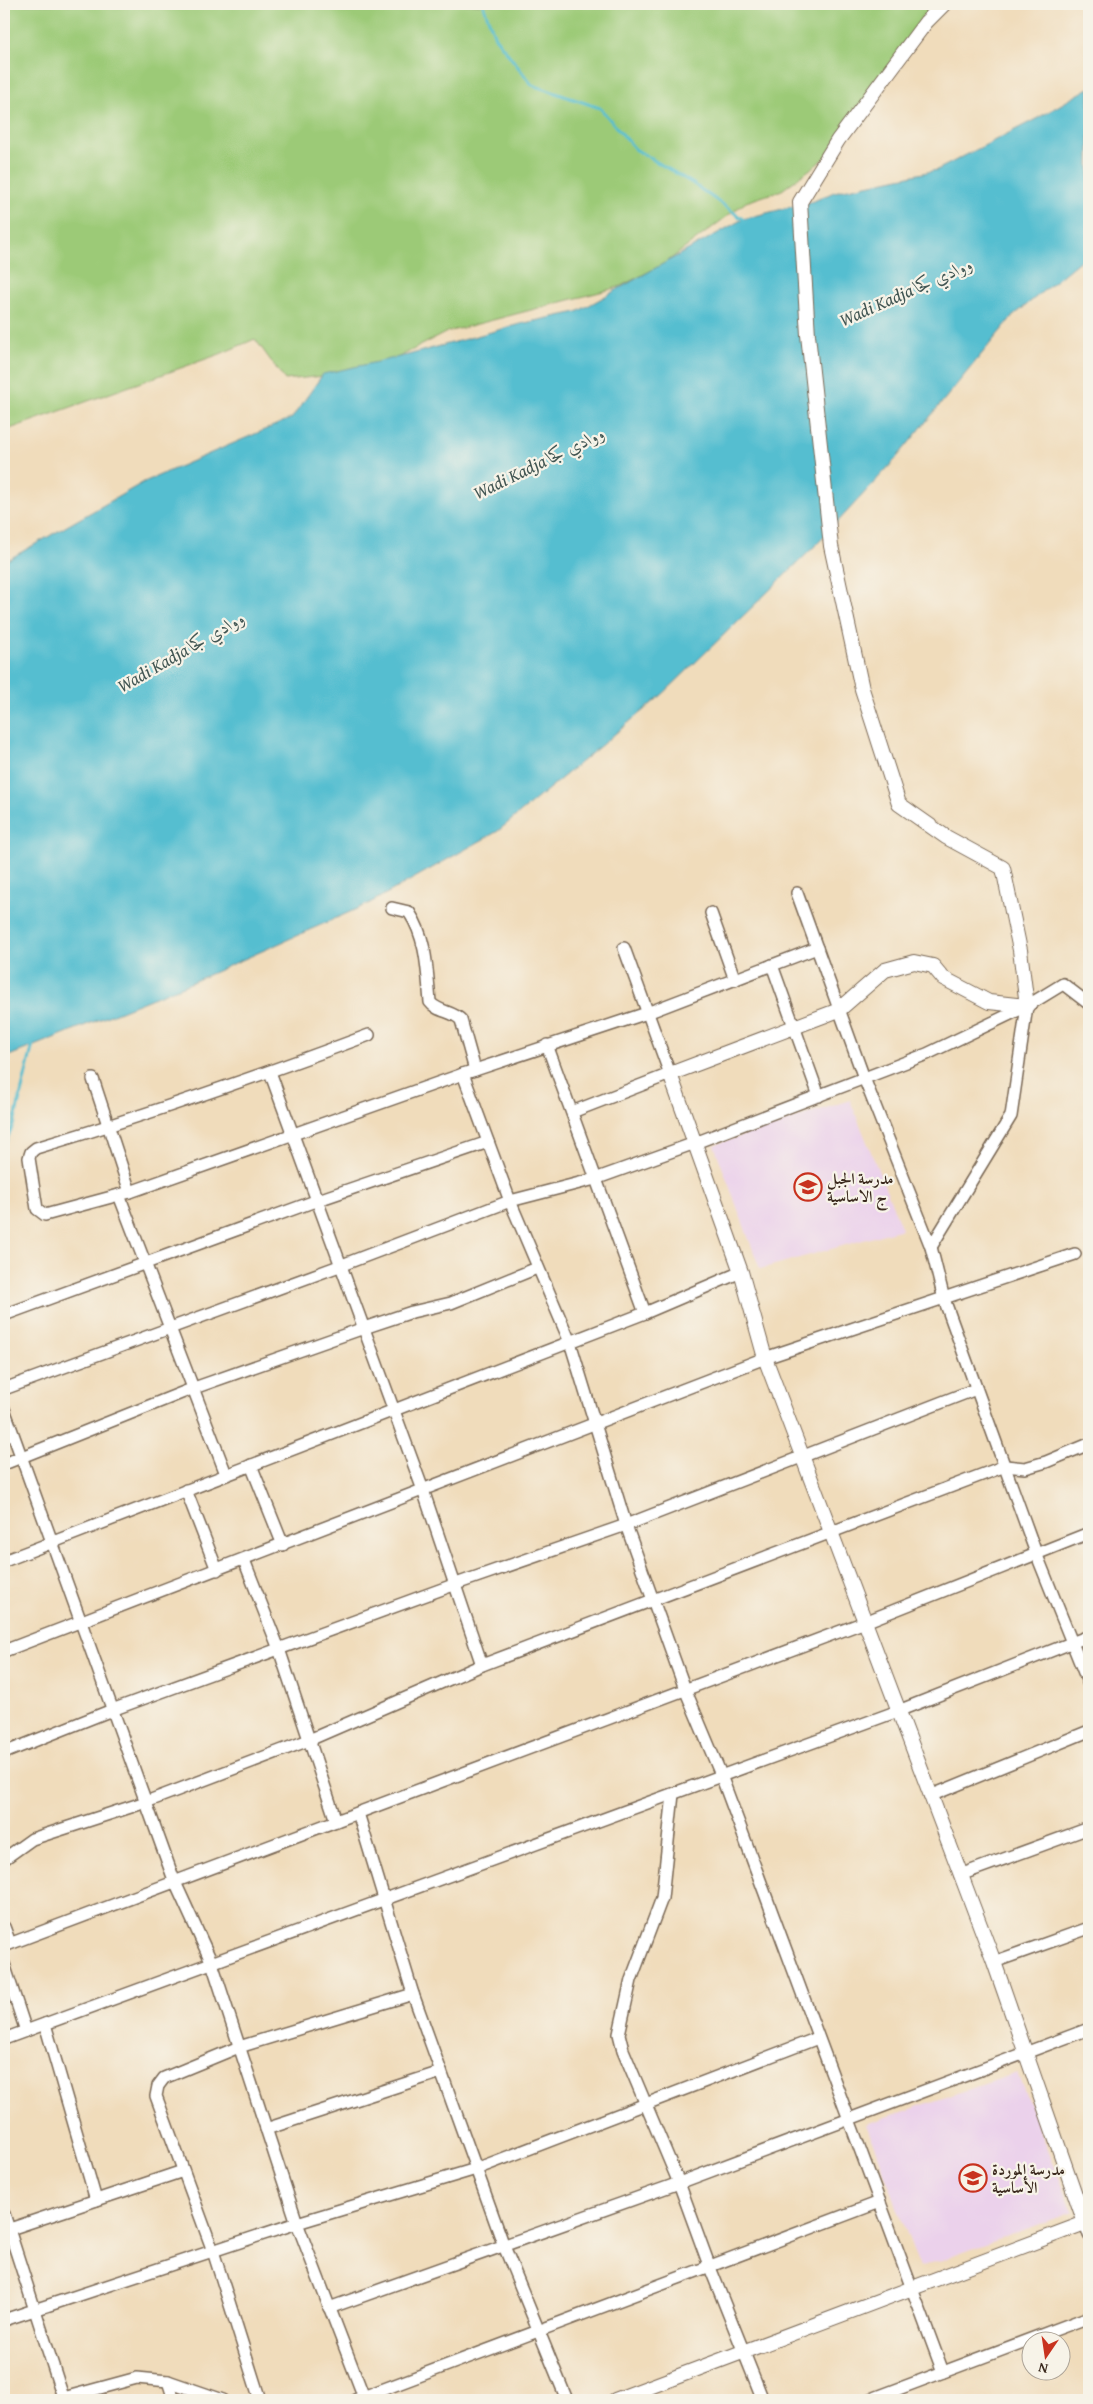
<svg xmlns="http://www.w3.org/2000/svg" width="1093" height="2404" font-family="'Gentium Book Plus',Amiri,serif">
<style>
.built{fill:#ebd1eb}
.green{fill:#9cca77;stroke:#6c7a4a}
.water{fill:#54bed0;stroke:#487477}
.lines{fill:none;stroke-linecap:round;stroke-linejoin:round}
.stream{stroke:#54bed0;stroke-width:3}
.minor-casing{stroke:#7a6855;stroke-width:14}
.major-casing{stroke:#7a6855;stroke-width:16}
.minor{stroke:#fff;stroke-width:11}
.major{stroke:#fff;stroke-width:14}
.labels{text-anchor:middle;stroke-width:4.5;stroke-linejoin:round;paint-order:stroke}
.poi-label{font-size:16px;font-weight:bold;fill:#3b2a1e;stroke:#f7f3e8;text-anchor:start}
.water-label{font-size:18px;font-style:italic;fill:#425653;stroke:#f7f3e8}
</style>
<rect width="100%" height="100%" fill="#f7f3e8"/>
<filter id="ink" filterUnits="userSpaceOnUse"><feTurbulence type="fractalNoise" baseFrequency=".02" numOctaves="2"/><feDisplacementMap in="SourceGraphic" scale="10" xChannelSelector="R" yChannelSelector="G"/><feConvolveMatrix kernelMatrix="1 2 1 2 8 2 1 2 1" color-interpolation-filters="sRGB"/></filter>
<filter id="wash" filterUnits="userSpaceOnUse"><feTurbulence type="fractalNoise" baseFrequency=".0096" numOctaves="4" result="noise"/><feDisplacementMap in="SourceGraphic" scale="20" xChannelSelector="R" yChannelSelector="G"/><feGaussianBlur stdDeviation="1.12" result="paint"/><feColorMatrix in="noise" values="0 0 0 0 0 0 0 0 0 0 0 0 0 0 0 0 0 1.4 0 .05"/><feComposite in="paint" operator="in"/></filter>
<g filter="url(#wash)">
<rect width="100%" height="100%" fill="#f0dcbb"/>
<g class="built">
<polygon points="850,1100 902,1229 760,1269 714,1145"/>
<polygon points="1017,2073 1073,2212 920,2268 866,2124"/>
</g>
<polygon class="green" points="4,4 944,4 824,159 782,190 746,202 664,264 619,287 447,332 372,371 285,380 255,339 220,354 4,431"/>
<polygon class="water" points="1089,88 1089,253 1012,317 893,462 819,542 663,694 498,831 368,904 190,983 4,1058 4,562 144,482 292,418 323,374 408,355 520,324 577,312 743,219 814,201 834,192 937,170 1038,118"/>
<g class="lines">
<g class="stream">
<polyline points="483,4 495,37 532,85 600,108 635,149 692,183 747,222"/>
<polyline points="4,1146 14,1123 33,1044"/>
</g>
</g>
</g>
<g filter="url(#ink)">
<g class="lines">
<g class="minor-casing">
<g id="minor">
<polyline points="797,893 864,1078 931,1247 944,1299 1036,1553 1089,1685"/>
<path d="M392 908 409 912C427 939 427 970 430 1002 437 1012 453 1011 461 1020L475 1070"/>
<polyline points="711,913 735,980"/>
<polyline points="772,965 819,1096"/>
<path d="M369 1035C259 1076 148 1115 36 1148L31 1152 29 1158 37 1209 45 1215 130 1192 463 1074 647 1013 817 948"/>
<polyline points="547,1045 645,1313"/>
<polyline points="270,1072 423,1490 482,1665"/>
<polyline points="463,1074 510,1201 570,1342 626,1525 685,1689 719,1770 943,2372"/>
<polyline points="93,1079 130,1192"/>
<polyline points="572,1112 670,1074 624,948"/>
<polyline points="119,1195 226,1474"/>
<polyline points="931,1247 1011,1116 1027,1006"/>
<polyline points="4,1315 318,1200 488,1142"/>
<polyline points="4,1389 342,1265 510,1201 595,1179 695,1143 927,1054 1027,1006 1063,984 1089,1004"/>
<polyline points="4,1409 174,1880 212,1963 297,2223 365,2400"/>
<polyline points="4,1464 194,1388 364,1328 412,1312 451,1303 537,1268"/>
<polyline points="251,1465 283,1545"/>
<polyline points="186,1490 217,1570"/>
<polyline points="244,1560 279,1649 336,1821"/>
<polyline points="4,1561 645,1313 741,1272"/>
<polyline points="4,1651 765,1358 1075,1254"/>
<polyline points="4,1753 112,1710 456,1584 626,1525 976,1389"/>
<polyline points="673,1794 662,1898 631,1980 619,2034 623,2050 679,2183 709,2265 763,2400"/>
<polyline points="930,1796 1089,1731"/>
<polyline points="358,1813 413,1994 504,2246 567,2400"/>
<polyline points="4,1859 32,1839 146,1802 309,1740 482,1665 1005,1466 1025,1468 1046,1462 1089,1444"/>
<polyline points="960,1875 1089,1828"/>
<polyline points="4,1927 10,1943"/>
<polyline points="4,1946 865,1622 1089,1533"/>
<polyline points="994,1962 1089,1928"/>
<polyline points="4,1964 26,2031"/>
<polyline points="45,2024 96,2200"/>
<polyline points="4,2039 898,1711 1089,1636"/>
<polyline points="266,2129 441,2072"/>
<polyline points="4,2214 64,2400"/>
<polyline points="1089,2221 1085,2223 1089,2235"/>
<polyline points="4,2231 183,2171"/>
<polyline points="329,2308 679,2183 1089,2029"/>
<polyline points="4,2320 297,2223 476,2169 818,2038"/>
<polyline points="168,2381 174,2400"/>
<polyline points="56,2400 137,2378 168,2381 223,2400"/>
<polyline points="260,2400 213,2251 156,2096 158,2086 164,2078 239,2047 413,1994"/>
<polyline points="355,2400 880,2202"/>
<polyline points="869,2400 1089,2317"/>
</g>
</g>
<g class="major-casing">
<polyline id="major" points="615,2400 1085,2223 994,1962 765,1358 741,1272 670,1074 839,1010 885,970 914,962 933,966 943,978 989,1002 1027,1006 1020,950 1003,868 946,837 899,804 862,689 831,546 808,335 800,202 838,140 926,22 944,4"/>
</g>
<use href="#minor" class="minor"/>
<use href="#major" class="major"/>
</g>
</g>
<defs>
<g id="school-ring" transform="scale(1.4375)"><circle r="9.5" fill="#f7f3e8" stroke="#c8321e" stroke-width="1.5"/><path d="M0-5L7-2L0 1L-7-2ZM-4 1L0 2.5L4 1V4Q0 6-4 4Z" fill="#c8321e"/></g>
</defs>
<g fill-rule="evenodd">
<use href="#school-ring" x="808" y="1187"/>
<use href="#school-ring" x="973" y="2178"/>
</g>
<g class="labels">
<g class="poi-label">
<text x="827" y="1184">مدرسة الجبل<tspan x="827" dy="18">ج الاساسية</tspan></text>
<text x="992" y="2175">مدرسة الموردة<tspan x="992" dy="18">الأساسية</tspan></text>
</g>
<g class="water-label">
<text transform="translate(906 292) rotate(-24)" y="6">Wadi Kadja ووادي كجا</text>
<text transform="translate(539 463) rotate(-26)" y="6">Wadi Kadja ووادي كجا</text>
<text transform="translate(181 652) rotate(-30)" y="6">Wadi Kadja ووادي كجا</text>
</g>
</g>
<rect width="1093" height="2404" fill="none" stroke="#f7f3e8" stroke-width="20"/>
<g transform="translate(1046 2356) rotate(193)"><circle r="24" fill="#f7f3e8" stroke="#aca397"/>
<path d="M0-4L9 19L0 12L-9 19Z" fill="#c8321e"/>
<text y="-8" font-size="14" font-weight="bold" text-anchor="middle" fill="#3b2a1e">N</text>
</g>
</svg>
